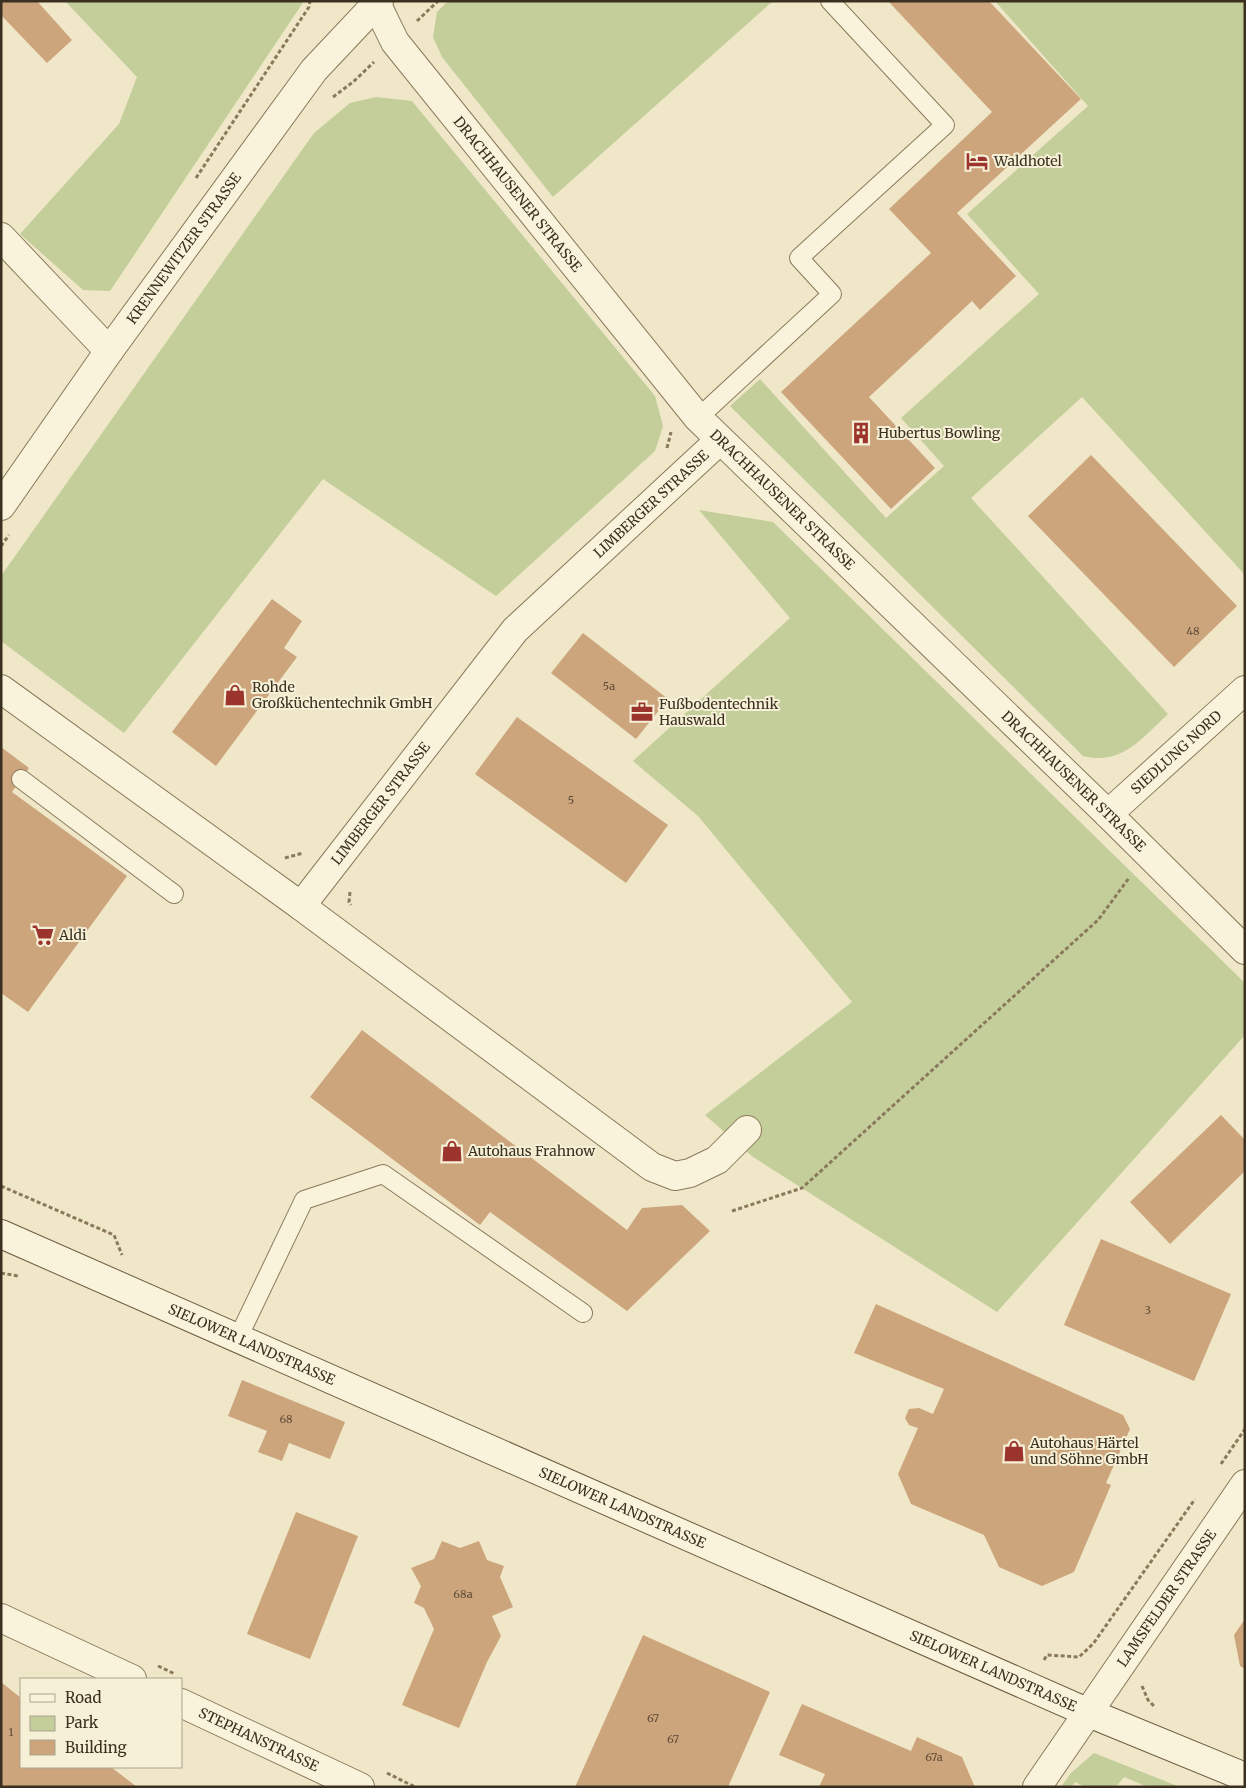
<svg xmlns="http://www.w3.org/2000/svg" width="1246" height="1788" font-family="Merriweather,serif">
<style>
.green{fill:#c3ce9b}
.building{fill:#cda57d}
.lines{fill:none;stroke-linecap:round;stroke-linejoin:round}
.lane-casing{stroke:#8b795c;stroke-width:20}
.street-casing{stroke:#8b795c;stroke-width:30}
.secondary-casing{stroke:#6d5a3f;stroke-width:30}
.path{stroke:#8b795c;stroke-width:3;stroke-dasharray:4 2.5;stroke-linecap:butt}
.lane{stroke:#f9f3db;stroke-width:18}
.street{stroke:#f9f3db;stroke-width:28}
.secondary{stroke:#f9f3db;stroke-width:28}
.labels{text-anchor:middle;stroke-width:4;stroke-linejoin:round;paint-order:stroke}
.number-label{font-size:11px;fill:#604d37}
.poi-label{font-size:14px;fill:#3b3020;stroke:#f6f0d7;text-anchor:start}
.street-label{font-size:14px;fill:#3b3020;stroke:#f6f0d7}
</style>
<rect width="100%" height="100%" fill="#efe7c7"/>
<g class="green">
<polygon points="65,1 304,1 110,291 83,290 20,234 119,124 137,77"/>
<polygon points="448,1 773,1 553,197 442,57 433,37 437,12"/>
<path d="M995 1H1245V575L1082 397 971 498 1168 714C1142 738 1122 766 1083 756L730 406 760 379 886 518 944 466 901 418 1039 294 967 214 1088 106Z"/>
<polygon points="376,97 412,101 655,396 663,426 655,451 496,596 323,479 124,733 1,641 1,576 314,133 350,103"/>
<polygon points="699,510 773,522 1245,983 1245,1035 997,1312 753,1157 705,1115 852,1002 698,816 633,761 790,618"/>
<polygon points="1094,1753 1180,1787 1148,1787 1124,1777 1116,1787 1085,1787 1075,1782 1072,1787 1061,1787 1071,1773"/>
</g>
<g class="building">
<polygon points="1,1 37,1 72,40 47,63 1,15"/>
<polygon points="888,1 989,1 1081,99 957,213 1016,276 980,310 972,301 869,397 935,468 891,509 781,392 931,253 889,209 992,112"/>
<polygon points="1091,455 1237,606 1174,667 1028,516"/>
<polygon points="272,599 302,621 284,648 297,657 216,766 172,732"/>
<polygon points="583,633 668,699 636,739 551,673"/>
<polygon points="517,717 668,825 626,883 475,774"/>
<polygon points="1,747 29,768 12,792 127,876 28,1012 1,993"/>
<polygon points="362,1030 627,1230 642,1208 682,1205 710,1231 627,1311 490,1212 480,1225 310,1097"/>
<polygon points="1221,1115 1245,1140 1245,1171 1170,1244 1130,1202"/>
<polygon points="1101,1239 1231,1294 1194,1381 1064,1325"/>
<polygon points="876,1304 1123,1415 1130,1429 1106,1483 1111,1485 1074,1572 1042,1586 999,1567 984,1535 911,1504 898,1474 918,1428 909,1425 905,1418 909,1409 919,1408 933,1414 944,1389 854,1353"/>
<polygon points="242,1380 345,1422 330,1459 289,1443 282,1461 258,1452 267,1431 228,1416"/>
<polygon points="296,1512 358,1536 310,1659 247,1634"/>
<polygon points="442,1541 460,1548 479,1541 487,1560 504,1566 500,1577 513,1607 492,1616 501,1636 487,1662 459,1728 402,1705 434,1629 424,1608 414,1603 421,1586 411,1568 434,1559"/>
<polygon points="1245,1619 1245,1669 1240,1666 1234,1635"/>
<polygon points="643,1635 770,1692 728,1787 575,1787"/>
<polygon points="1,1682 21,1698 21,1767 111,1767 137,1787 1,1787"/>
<polygon points="802,1704 911,1751 917,1737 962,1757 974,1785 973,1787 819,1787 825,1774 779,1755"/>
</g>
<g class="lines">
<g class="lane-casing">
<g id="lane">
<polyline points="698,418 832,294 799,258 945,125 830,1"/>
<polyline points="21,779 174,894"/>
<polyline points="238,1338 304,1200 383,1174 583,1313"/>
</g>
</g>
<g class="street-casing">
<g id="street">
<path id="s1" d="M375 1 395 42 698 418 1108 814 1245 950"/>
<polyline points="1,237 109,351"/>
<path id="s2" d="M1 506 109 351 314 70 379 1"/>
<path id="s3" d="M1 689 301 906 515 630 720 440"/>
<path id="s4" d="M1108 814 1245 690"/>
<polyline points="301,906 652,1167 675,1176 690,1173 717,1160 747,1130"/>
<polyline points="1,1618 132,1679"/>
<path id="s5" d="M181 1703 360 1787"/>
<path id="s6" d="M1037 1787 1245 1484"/>
</g>
</g>
<g class="secondary-casing">
<g id="secondary">
<path id="s7" d="M1 1234 1089 1713 1245 1777"/>
</g>
</g>
<g class="path">
<polyline points="417,21 438,1"/>
<polyline points="333,97 353,82 374,62"/>
<polyline points="196,178 309,7 310,1"/>
<polyline points="667,448 671,432"/>
<polyline points="1,546 9,535"/>
<polyline points="285,858 303,853"/>
<polyline points="350,892 349,902 351,905"/>
<polyline points="1,1186 114,1235 122,1255"/>
<polyline points="732,1211 802,1188 1098,920 1129,878"/>
<polyline points="1,1273 18,1276"/>
<polyline points="1221,1464 1245,1429"/>
<polyline points="1044,1660 1047,1655 1079,1657 1093,1644 1195,1499"/>
<polyline points="158,1666 175,1674"/>
<polyline points="1142,1686 1148,1700 1154,1706"/>
<polyline points="387,1773 415,1787"/>
</g>
<use href="#lane" class="lane"/>
<use href="#street" class="street"/>
<use href="#secondary" class="secondary"/>
</g>
<defs>
<g id="hotel-bare" transform="scale(1.725)"><path d="M-6-4.5h1.5V1H6V5H4.5V3h-9V5H-6ZM-4 0a1.8 1.8 0 1 1 3.6 0ZM.5 0V-2.5h3Q6-2.5 6 0Z" fill="#9b342c" stroke="#f6f0d7" stroke-width="2.5" paint-order="stroke"/></g>
<g id="building-bare" transform="scale(1.725)"><path d="M-4-6H4V6H1V3H-1V6H-4ZM-2.5-4.3h1.7v1.8h-1.7ZM.8-4.3h1.7v1.8H.8ZM-2.5-1h1.7V.8h-1.7ZM.8-1h1.7V.8H.8Z" fill="#9b342c" stroke="#f6f0d7" stroke-width="2.5" paint-order="stroke"/></g>
<g id="shop-bare" transform="scale(1.725)"><path d="M-5-2.5h2.3a2.7 3.5 0 0 1 5.4 0H5L5.5 6h-11ZM-1.5-2.5h3a1.5 2.3 0 0 0-3 0Z" fill="#9b342c" stroke="#f6f0d7" stroke-width="2.5" paint-order="stroke"/></g>
<g id="office-bare" transform="scale(1.725)"><path d="M-6-3h4V-5.5h4V-3h4V5H-6ZM-1-4.5V-3h2v-1.5ZM-6 0V1H6V0Z" fill="#9b342c" stroke="#f6f0d7" stroke-width="2.5" paint-order="stroke"/></g>
<g id="supermarket-bare" transform="scale(1.725)"><path d="M-6-5.5h2.5l.6 2H6L4.5 2H-2.5L-4.4-4H-6ZM-1.5 3.2a1.3 1.3 0 1 0 .1 0ZM3 3.2a1.3 1.3 0 1 0 .1 0Z" fill="#9b342c" stroke="#f6f0d7" stroke-width="2.5" paint-order="stroke"/></g>
</defs>
<g fill-rule="evenodd">
<use href="#hotel-bare" x="977" y="161"/>
<use href="#building-bare" x="861" y="433"/>
<use href="#shop-bare" x="235" y="695"/>
<use href="#office-bare" x="642" y="712"/>
<use href="#supermarket-bare" x="43" y="935"/>
<use href="#shop-bare" x="452" y="1151"/>
<use href="#shop-bare" x="1014" y="1451"/>
</g>
<g class="labels">
<g class="number-label">
<text x="1193" y="635">48</text>
<text x="609" y="690">5a</text>
<text x="571" y="804">5</text>
<text x="1148" y="1314">3</text>
<text x="286" y="1423">68</text>
<text x="463" y="1598">68a</text>
<text x="653" y="1722">67</text>
<text x="11" y="1736">1</text>
<text x="673" y="1743">67</text>
<text x="934" y="1761">67a</text>
</g>
<g class="poi-label">
<text x="994" y="166">Waldhotel</text>
<text x="878" y="438">Hubertus Bowling</text>
<text x="252" y="692">Rohde<tspan x="252" dy="16">Großküchentechnik GmbH</tspan></text>
<text x="659" y="709">Fußbodentechnik<tspan x="659" dy="16">Hauswald</tspan></text>
<text x="59" y="940">Aldi</text>
<text x="468" y="1156">Autohaus Frahnow</text>
<text x="1030" y="1448">Autohaus Härtel<tspan x="1030" dy="16">und Söhne GmbH</tspan></text>
</g>
<g class="street-label">
<text dy="5" stroke="none"><textPath href="#s1" startOffset="241">DRACHHAUSENER STRASSE</textPath></text>
<text dy="5" stroke="none"><textPath href="#s2" startOffset="316">KRENNEWITZER STRASSE</textPath></text>
<text dy="5" stroke="none"><textPath href="#s1" startOffset="646">DRACHHAUSENER STRASSE</textPath></text>
<text dy="5" stroke="none"><textPath href="#s3" startOffset="905">LIMBERGER STRASSE</textPath></text>
<text dy="5" stroke="none"><textPath href="#s4" startOffset="92">SIEDLUNG NORD</textPath></text>
<text dy="5" stroke="none"><textPath href="#s1" startOffset="1051">DRACHHAUSENER STRASSE</textPath></text>
<text dy="5" stroke="none"><textPath href="#s3" startOffset="500">LIMBERGER STRASSE</textPath></text>
<text dy="5" stroke="none"><textPath href="#s7" startOffset="274">SIELOWER LANDSTRASSE</textPath></text>
<text dy="5" stroke="none"><textPath href="#s7" startOffset="679">SIELOWER LANDSTRASSE</textPath></text>
<text dy="5" stroke="none"><textPath href="#s6" startOffset="229">LAMSFELDER STRASSE</textPath></text>
<text dy="5" stroke="none"><textPath href="#s7" startOffset="1084">SIELOWER LANDSTRASSE</textPath></text>
<text dy="5" stroke="none"><textPath href="#s5" startOffset="86">STEPHANSTRASSE</textPath></text>
</g>
</g>
<rect width="1246" height="1788" fill="none" stroke="#3b3020" stroke-width="5"/>
<rect x="20" y="1678" width="162" height="90" fill="#f6f0d7" stroke="#aba38e"/>
<rect x="30" y="1694" width="25" height="8" fill="#f9f3db" stroke="#aba38e"/>
<text x="65" y="1703" font-size="15" fill="#3b3020">Road</text>
<rect x="30" y="1716" width="25" height="15" fill="#c3ce9b" stroke="#aba38e"/>
<text x="65" y="1728" font-size="15" fill="#3b3020">Park</text>
<rect x="30" y="1740" width="25" height="15" fill="#cda57d" stroke="#aba38e"/>
<text x="65" y="1753" font-size="15" fill="#3b3020">Building</text>
</svg>
